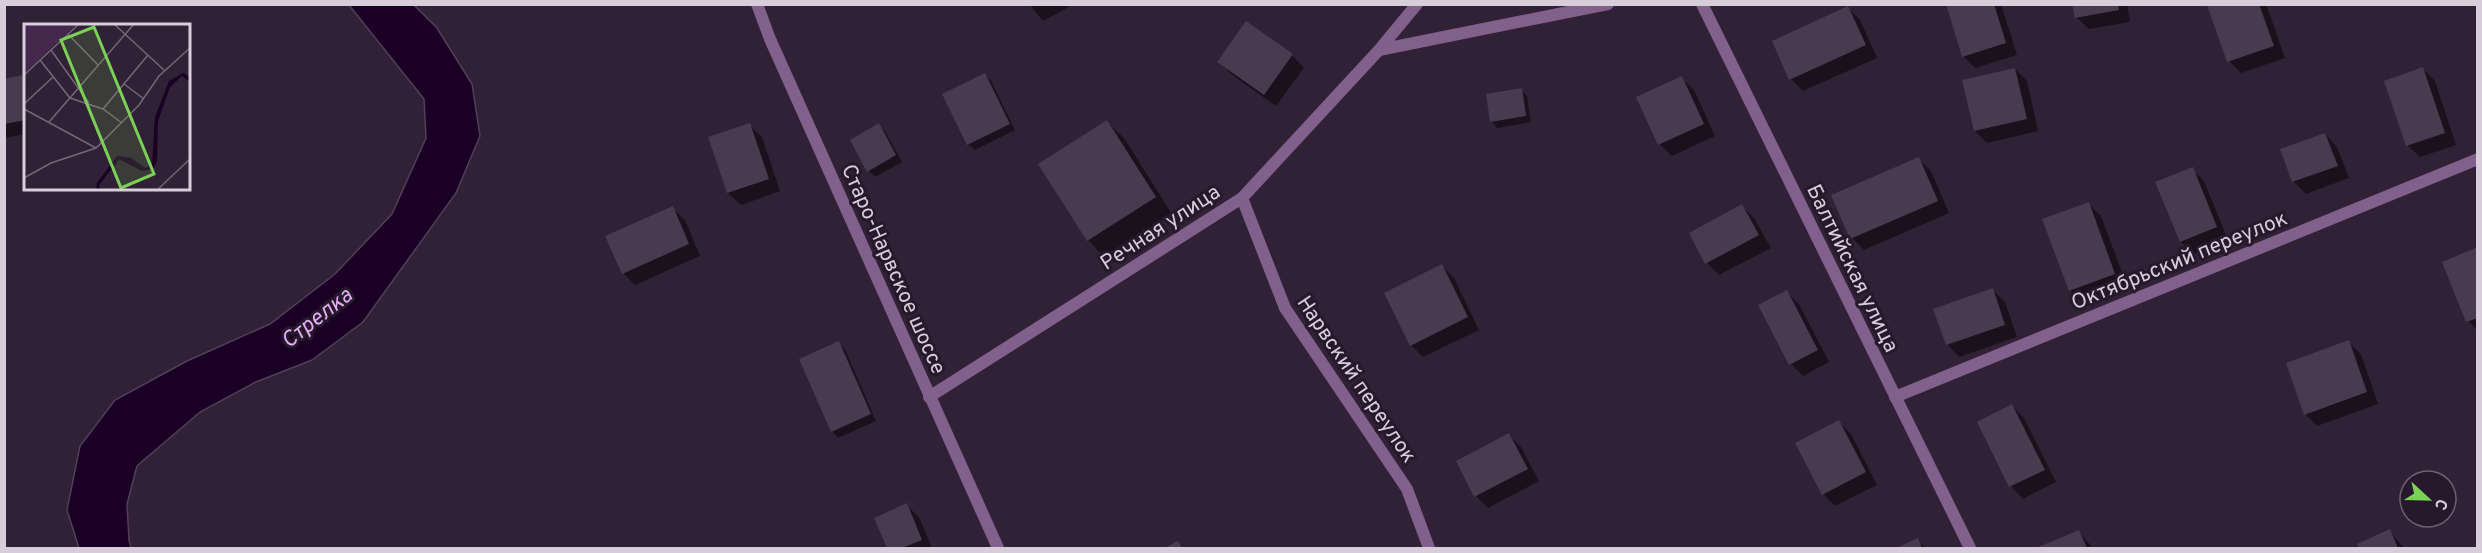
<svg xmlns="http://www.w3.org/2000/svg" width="2482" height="553" font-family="Overpass,sans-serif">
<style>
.water{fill:#1a0024;stroke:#533e5b;stroke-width:1.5}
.shadow{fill:#0007}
.building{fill:#4a3a50}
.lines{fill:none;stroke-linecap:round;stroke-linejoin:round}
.street{stroke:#81608c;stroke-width:12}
.labels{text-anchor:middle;stroke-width:6;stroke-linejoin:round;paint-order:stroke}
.street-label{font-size:21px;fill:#d8cedb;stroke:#27182c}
.water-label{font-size:22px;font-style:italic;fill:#e2aef4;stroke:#27182c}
.inset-river{fill:none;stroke:#1a0024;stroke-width:3}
.inset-road{fill:none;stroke:#746678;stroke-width:1.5}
.view{fill:#7bd156;fill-opacity:0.15;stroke:#7bd156;stroke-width:3}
.inset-edge{fill:none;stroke:#d8cedb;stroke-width:3}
</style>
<rect width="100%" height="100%" fill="#312136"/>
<polygon class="water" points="349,5 414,5 437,28 472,84 480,136 456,193 363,322 312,360 256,382 200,412 137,466 127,504 129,540 131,548 79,548 67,510 80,446 115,400 187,361 270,324 335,274 392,214 426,138 424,99"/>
<g class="shadow">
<polygon points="1029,4 1074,4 1043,21"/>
<polygon points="1947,4 2001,4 2017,55 1975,68 1963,56"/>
<polygon points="2074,4 2127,4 2130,22 2089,29 2076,17"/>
<polygon points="2214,4 2266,4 2285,58 2241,73 2229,61 2209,6"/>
<polygon points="1848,8 1860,20 1877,58 1803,91 1791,79"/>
<polygon points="1292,55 1304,68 1276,106 1231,74 1219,61"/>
<polygon points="2015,69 2027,81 2038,131 1987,143 1975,131"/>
<polygon points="2423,69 2435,81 2456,145 2420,157 2407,145"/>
<polygon points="985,75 991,81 1015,130 975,150 968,144"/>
<polygon points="23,77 26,79 26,134 4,138 4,80"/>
<polygon points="1682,78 1694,90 1715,136 1672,156 1659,144"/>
<polygon points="1521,90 1527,96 1531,122 1497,128 1491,121"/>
<polygon points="1107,122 1124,138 1172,214 1104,257 1088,240 1040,164"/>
<polygon points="749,125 762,137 780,191 741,205 728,193"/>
<polygon points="878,125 885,131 902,162 875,177 869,171"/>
<polygon points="2325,134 2337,147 2349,178 2306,194 2294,182 2282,150"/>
<polygon points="1919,159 1931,171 1949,213 1864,250 1852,238"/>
<polygon points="2192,169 2204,181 2228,240 2194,254 2181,242 2157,183"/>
<polygon points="2089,204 2101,216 2127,286 2082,303 2070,290"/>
<polygon points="1742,206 1754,218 1771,248 1719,275 1707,263 1691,234"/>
<polygon points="672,208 685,220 700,256 635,285 623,273"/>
<polygon points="2478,248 2478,331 2468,321"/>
<polygon points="1442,266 1454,278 1479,330 1423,357 1411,345"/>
<polygon points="1993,290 2005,302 2017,337 1959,357 1947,344"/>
<polygon points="1786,292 1799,304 1829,362 1803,376 1791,364"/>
<polygon points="2348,342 2361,354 2378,404 2317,426 2305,414"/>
<polygon points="838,343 845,349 876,421 838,438 832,431"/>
<polygon points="2012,406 2024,418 2056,482 2023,499 2011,486 1979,423"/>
<polygon points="1839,422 1851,434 1877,485 1835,506 1823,494"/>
<polygon points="1509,435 1521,447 1539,481 1488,508 1476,496"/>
<polygon points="906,505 919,517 932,548 889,548 876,518"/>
<polygon points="2389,531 2404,548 2361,548 2359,544"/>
<polygon points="2079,532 2093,548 2040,548"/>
<polygon points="1917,540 1926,548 1899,548"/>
</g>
<g class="building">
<polygon points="1946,4 1994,4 2006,43 1962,57"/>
<polygon points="2072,4 2118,4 2119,10 2075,18"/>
<polygon points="2259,4 2274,46 2227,62 2207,5"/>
<polygon points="1848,6 1866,45 1789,80 1772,41"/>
<polygon points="1246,21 1293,54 1264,95 1217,62"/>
<polygon points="2423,67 2445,133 2406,146 2384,81"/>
<polygon points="2015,68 2027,119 1974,131 1962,80"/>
<polygon points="985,73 1010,124 967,145 942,94"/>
<polygon points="23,75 26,120 4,124 4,79"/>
<polygon points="1682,76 1704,124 1658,145 1636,97"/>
<polygon points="1522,88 1526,116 1490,122 1486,94"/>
<polygon points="1107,120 1156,197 1087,241 1038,164"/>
<polygon points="750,123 769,179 727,193 708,137"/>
<polygon points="879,123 896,155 867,172 850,140"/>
<polygon points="2325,133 2338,166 2292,182 2280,149"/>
<polygon points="1919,157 1938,201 1850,239 1831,195"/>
<polygon points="2193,167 2217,227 2180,242 2155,182"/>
<polygon points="2089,202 2115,274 2069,291 2042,219"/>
<polygon points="1742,204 1759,235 1705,264 1689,233"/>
<polygon points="673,206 689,244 622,274 605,236"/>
<polygon points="2478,247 2478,318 2466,322 2442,262"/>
<polygon points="1442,264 1468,317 1410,346 1384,293"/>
<polygon points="1993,288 2005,325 1946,345 1933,309"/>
<polygon points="1787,290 1818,350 1789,365 1758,305"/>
<polygon points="2349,340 2367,392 2304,415 2286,363"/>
<polygon points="839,341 871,414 831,432 799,359"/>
<polygon points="2012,404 2045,470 2009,487 1977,422"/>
<polygon points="1839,420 1866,472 1822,495 1795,443"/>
<polygon points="1509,433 1528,469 1474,497 1456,461"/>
<polygon points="907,503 922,540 902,548 887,548 874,518"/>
<polygon points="2390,529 2398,548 2359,548 2357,544"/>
<polygon points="2079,530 2087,548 2036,548"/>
<polygon points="1918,538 1922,548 1896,548"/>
<polygon points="1178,541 1182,548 1164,548"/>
</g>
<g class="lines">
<g class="street">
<polyline points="757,4 770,39 998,548"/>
<polyline points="1702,4 1970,548"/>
<polyline points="1379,50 1608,4"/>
<polyline points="1242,198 1285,308 1407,489 1429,548"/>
<polyline points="929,397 1242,198 1379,50 1417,4"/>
<polyline points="1895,397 2478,159"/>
</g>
</g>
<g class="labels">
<g class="street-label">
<text transform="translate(1160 227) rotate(-33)" y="7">Речная улица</text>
<text transform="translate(2179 260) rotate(-22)" y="7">Октябрьский переулок</text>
<text transform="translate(1853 268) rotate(64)" y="7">Балтийская улица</text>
<text transform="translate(894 269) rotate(66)" y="7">Старо-Нарвское шоссе</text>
<text transform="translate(1357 379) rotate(56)" y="7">Нарвский переулок</text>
</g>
<g class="water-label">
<text transform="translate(316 317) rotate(-38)" y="8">Стрелка</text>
</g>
</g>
<g transform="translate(24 24)">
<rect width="166" height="166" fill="#312136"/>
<path d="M0 0H53L0 49Z" fill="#44294c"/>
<path d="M159 49 166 53V58L158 52 146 63 134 97 133 137 129 145 118 147 95 135 88 146 84 144 93 132 107 134 121 144 128 141 131 93 145 57Z" fill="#1a0024"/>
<path class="inset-river" d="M74 167V160L87 143"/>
<path class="inset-road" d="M90 0 140 46M44 10 74 41M27 26 65 79M16 36 46 74 79 85 98 99M0 51 55 0M100 60 120 75M0 80 29 53M0 85 72 124M79 85 124 31M25 98 110 0M0 154 27 139 72 124 115 81 135 52 167 23M132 167 167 134"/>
<path class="view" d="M70 3 130 150 97 164 37 16Z"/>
<rect width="166" height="166" class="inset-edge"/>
</g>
<rect width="2482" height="553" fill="none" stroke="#d8cedb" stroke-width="12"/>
<g transform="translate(2428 499) rotate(112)"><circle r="28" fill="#27182c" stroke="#6e6172" stroke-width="1.5"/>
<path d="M0-4.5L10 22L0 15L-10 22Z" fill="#7bd156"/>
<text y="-9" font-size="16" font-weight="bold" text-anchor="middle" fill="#d8cedb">С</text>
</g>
</svg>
